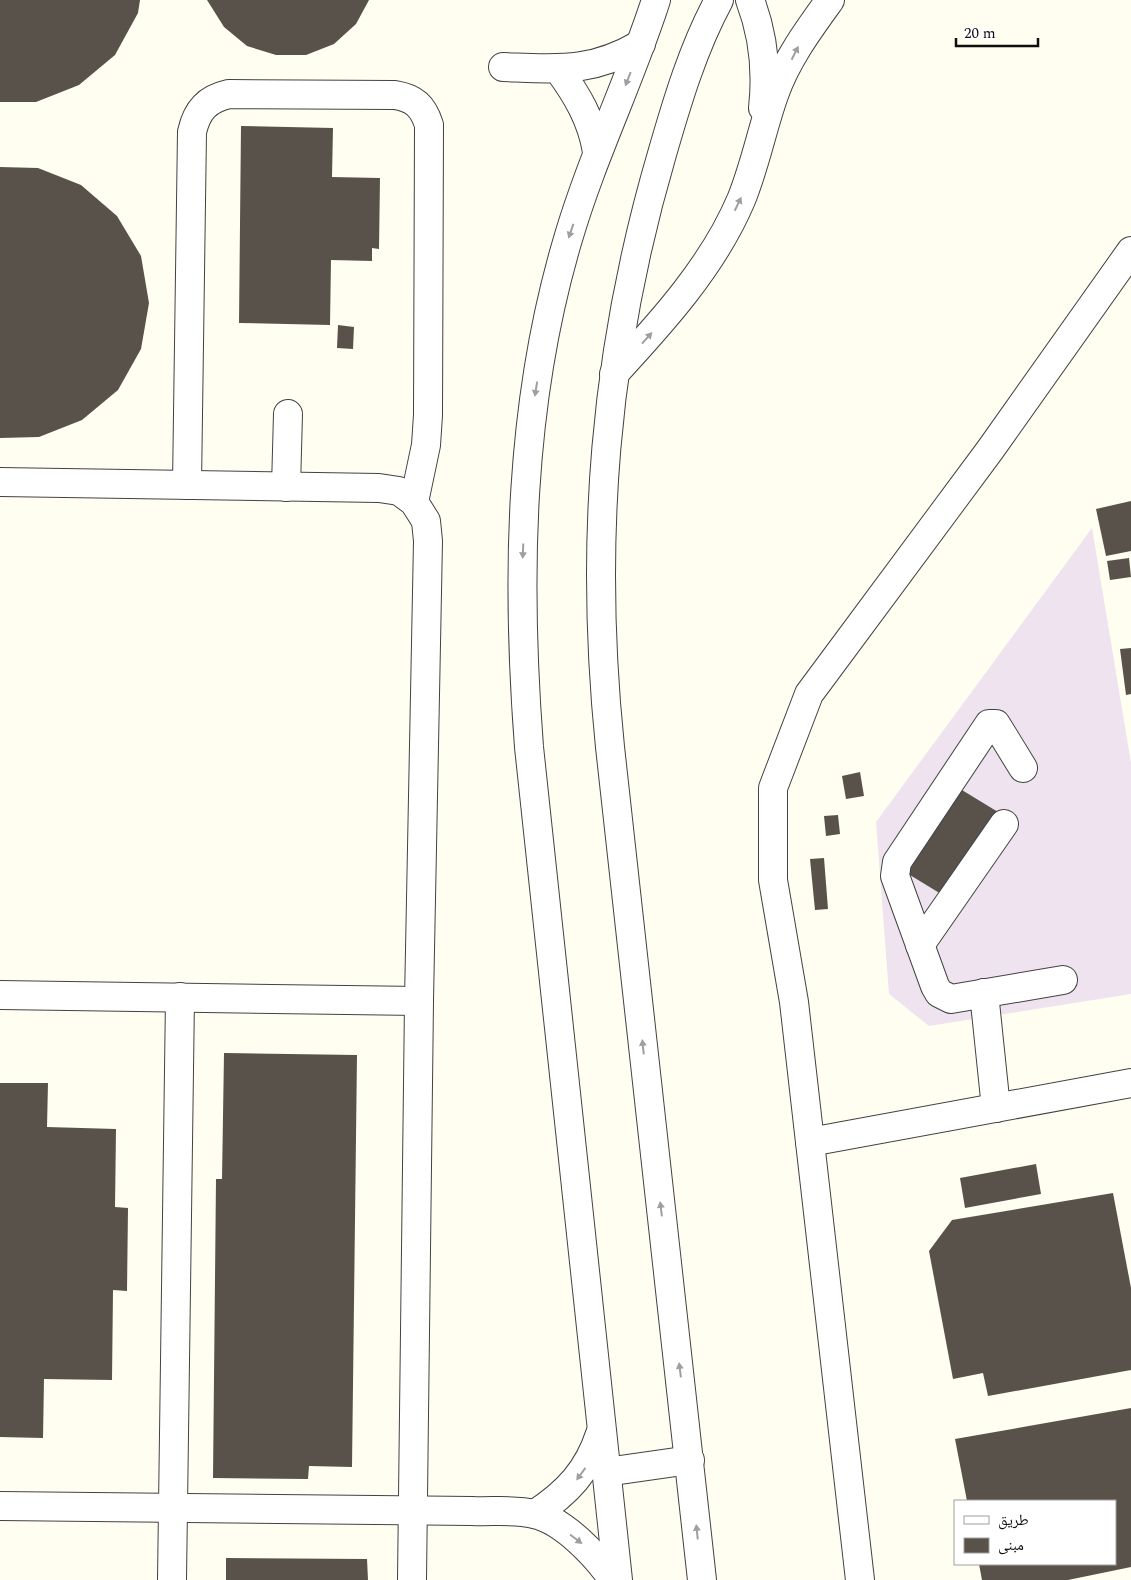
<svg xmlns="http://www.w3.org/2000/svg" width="1131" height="1580" font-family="Spectral,'Noto Naskh Arabic',serif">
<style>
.industrial{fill:#eee3ef}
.building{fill:#59524a}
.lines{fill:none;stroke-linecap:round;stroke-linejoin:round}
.minor-casing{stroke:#424242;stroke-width:30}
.minor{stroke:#fff;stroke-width:28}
.oneway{fill:#9f9f9f}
</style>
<rect width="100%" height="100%" fill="#fffef1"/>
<polygon class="industrial" points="1092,528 1131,763 1131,994 929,1026 889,994 876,822"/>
<g class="building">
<polygon points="0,0 140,0 138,13 115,55 79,85 36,102 0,102"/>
<polygon points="207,0 369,0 356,24 334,44 306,55 276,55 247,46 224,27"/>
<polygon points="241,126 333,128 332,177 380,178 379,249 372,248 372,261 331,260 330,325 239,323"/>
<polygon points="0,167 38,168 81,185 117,216 141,256 149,303 141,349 118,390 82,420 39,437 0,438"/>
<polygon points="338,325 354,327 353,349 337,348"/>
<polygon points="1131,501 1131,551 1106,556 1096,509"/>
<polygon points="1129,558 1131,577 1110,580 1107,561"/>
<polygon points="1131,648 1131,694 1126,695 1120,649"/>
<polygon points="860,772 864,796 846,799 842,776"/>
<polygon points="957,787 998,812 946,897 905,872"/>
<polygon points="838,815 840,834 826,836 824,816"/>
<polygon points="824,858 828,909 815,910 810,859"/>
<polygon points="224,1053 357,1055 352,1467 309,1466 308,1479 213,1478 216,1179 222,1179"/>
<polygon points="0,1083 48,1083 47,1127 116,1129 115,1207 128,1208 127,1291 113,1290 112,1380 44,1379 43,1438 0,1437"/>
<polygon points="1036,1164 1041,1194 965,1208 960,1178"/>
<polygon points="1113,1193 1131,1288 1131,1370 988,1396 983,1373 953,1379 929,1251 952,1220"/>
<polygon points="1131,1408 1131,1567 1068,1580 982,1580 979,1564 1115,1564 1115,1501 967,1501 955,1439"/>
<polygon points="226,1558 367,1559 368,1580 226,1580"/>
</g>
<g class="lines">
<g class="minor-casing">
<g id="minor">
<path d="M750 0C763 34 767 72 763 108"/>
<path d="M503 67C559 69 591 73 641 44"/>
<path d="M558 69C577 95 592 120 597 152"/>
<path d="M614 374C662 322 713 266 741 200 755 166 762 129 774 95 786 60 809 29 830 0"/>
<polyline points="0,482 379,488 399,491 414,502 426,521 428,541 419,1001 412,1580"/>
<path d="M187 485 192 132C197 110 207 99 229 94L395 95C414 98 423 106 429 125L428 415 426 445 414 502"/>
<polyline points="286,487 288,414"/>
<polyline points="1023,768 996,724 989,724 897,862 895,876 935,986 939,993 951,999 1063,980"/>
<polyline points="920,945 1004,824"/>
<polyline points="984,993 996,1108"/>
<polyline points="0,995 419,1001"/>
<polyline points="810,1142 1131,1083"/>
<polyline points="606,1472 690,1460"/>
<path d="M0 1506 472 1511C492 1512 515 1509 534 1514 563 1520 597 1556 613 1580"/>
<path d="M535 1514C567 1493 588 1471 600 1434"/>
<polyline points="172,1580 180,997"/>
<path d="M618 1580 529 747C516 577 519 403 568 239 592 157 630 81 656 0"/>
<path d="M702 1580 610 747C589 543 604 351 662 154 677 102 693 48 719 0"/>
<polyline points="860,1580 794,1002 773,880 773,788 809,694 990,450 1131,251"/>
</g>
</g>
<use href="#minor" class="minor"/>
</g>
<defs><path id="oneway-solid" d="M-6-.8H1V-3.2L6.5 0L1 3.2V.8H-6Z" transform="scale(1.25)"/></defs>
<g class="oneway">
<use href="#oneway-solid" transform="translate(795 53) rotate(-63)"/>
<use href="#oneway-solid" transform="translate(628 79) rotate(111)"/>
<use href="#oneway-solid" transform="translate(738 204) rotate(-64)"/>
<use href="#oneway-solid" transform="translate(571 231) rotate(109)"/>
<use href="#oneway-solid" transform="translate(647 338) rotate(-48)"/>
<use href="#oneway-solid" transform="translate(536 389) rotate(99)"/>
<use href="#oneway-solid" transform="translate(523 551) rotate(92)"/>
<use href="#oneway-solid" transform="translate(643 1047) rotate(-96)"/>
<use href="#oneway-solid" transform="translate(661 1209) rotate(-97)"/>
<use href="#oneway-solid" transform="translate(680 1370) rotate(-97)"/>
<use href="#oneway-solid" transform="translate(581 1474) rotate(126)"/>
<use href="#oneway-solid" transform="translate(697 1532) rotate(-96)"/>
<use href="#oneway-solid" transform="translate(576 1539) rotate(37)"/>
</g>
<rect x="954" y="1500" width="162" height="65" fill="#ffffff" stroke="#9f9f9f"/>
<rect x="964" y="1516" width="25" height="8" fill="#ffffff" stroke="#9f9f9f"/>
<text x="998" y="1525" font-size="15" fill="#0f0f0f">طريق</text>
<rect x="964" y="1538" width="25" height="15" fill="#59524a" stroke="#9f9f9f"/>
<text x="998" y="1550" font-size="15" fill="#0f0f0f">مبنى</text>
<path d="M956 38v8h82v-8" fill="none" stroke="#0f0f0f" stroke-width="2.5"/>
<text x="964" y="38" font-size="15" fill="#0f0f0f" stroke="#ffffff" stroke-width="4" paint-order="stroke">20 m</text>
</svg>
